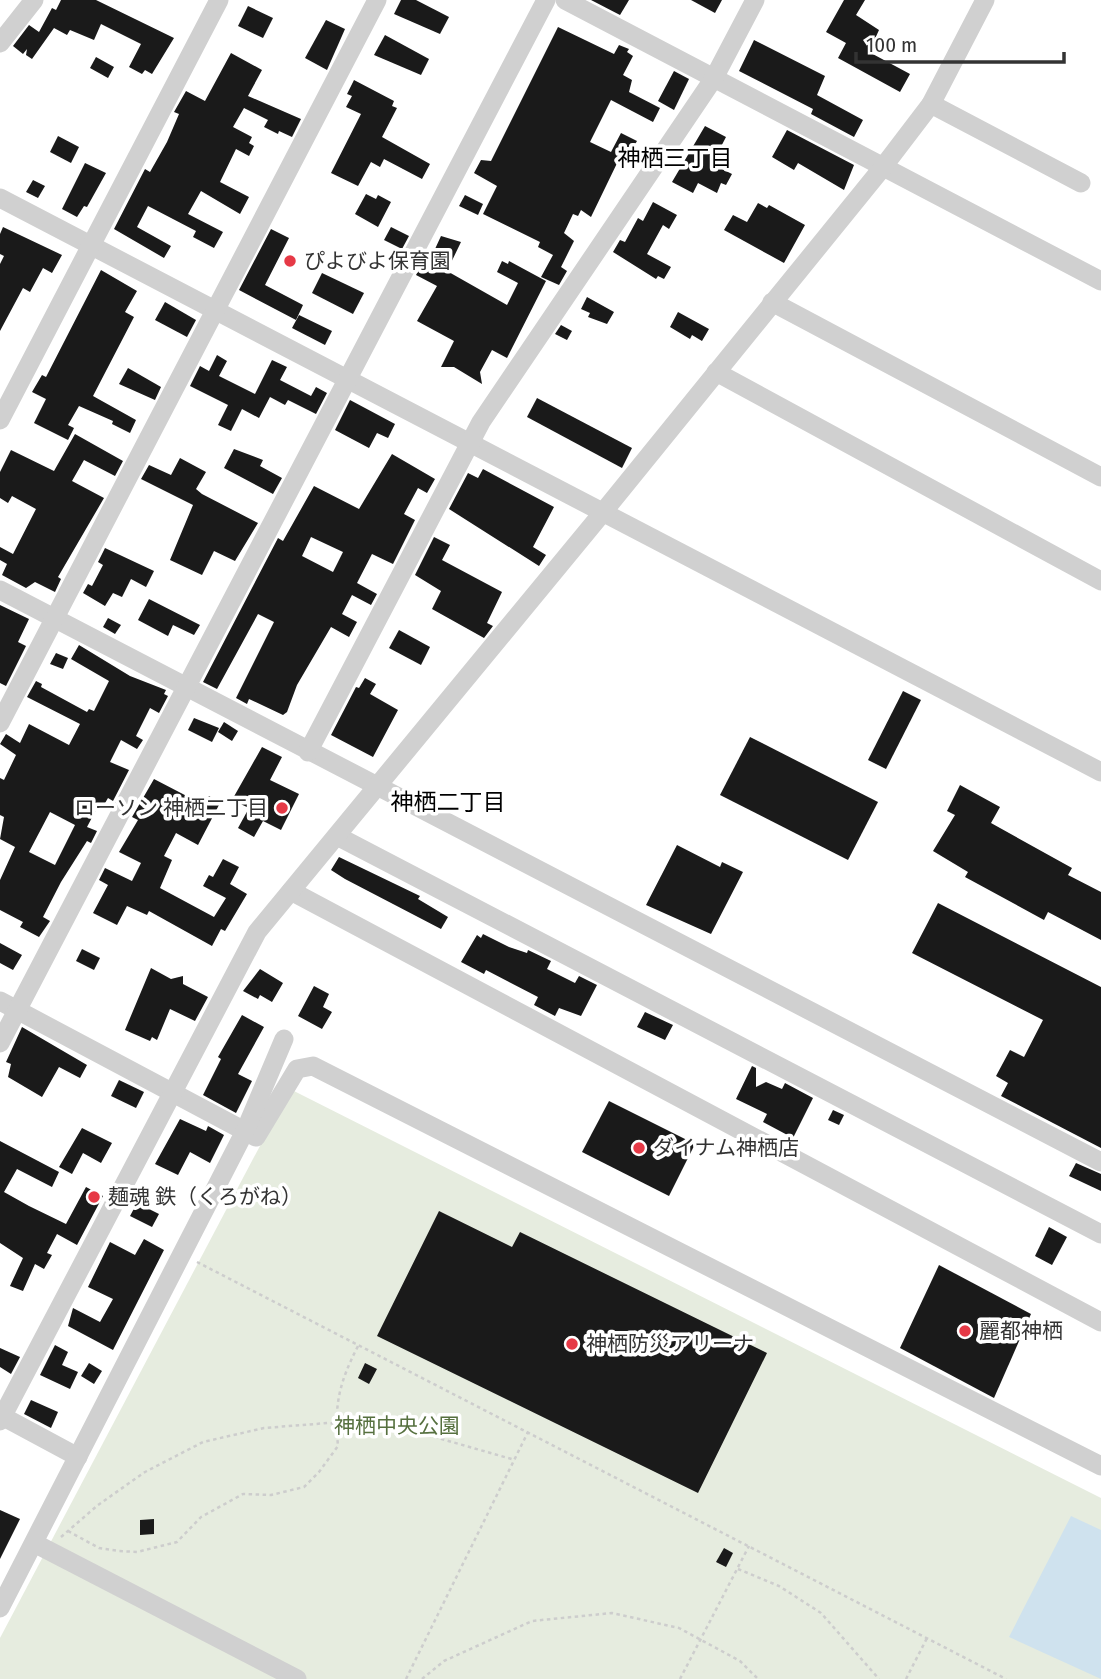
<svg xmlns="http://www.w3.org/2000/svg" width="1101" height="1679" font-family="'Fira Sans Condensed','Noto Sans JP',sans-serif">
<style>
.green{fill:#e6ecdf}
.water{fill:#cfe2ee}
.building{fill:#1a1a1a;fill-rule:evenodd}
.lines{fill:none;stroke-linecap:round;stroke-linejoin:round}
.path{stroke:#cdcdcd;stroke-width:2.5;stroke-dasharray:3.5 3.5;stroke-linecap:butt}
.minor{stroke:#d0d0d0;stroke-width:19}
.poi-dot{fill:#e63946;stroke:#fff;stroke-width:2.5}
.labels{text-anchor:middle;stroke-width:7;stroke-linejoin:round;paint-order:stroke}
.poi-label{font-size:21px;fill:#333;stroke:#fff;text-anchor:start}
.park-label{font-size:21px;fill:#56703f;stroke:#fff}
.neighbourhood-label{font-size:23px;fill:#000;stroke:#fff}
</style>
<rect width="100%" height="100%" fill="#fff"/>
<polygon class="green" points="290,1089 1101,1498 1101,1679 0,1679 0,1638"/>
<polygon class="water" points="1071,1516 1101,1530 1101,1679 1009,1637"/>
<g class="building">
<polygon points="61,0 96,0 174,38 152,74 145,70 142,74 129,67 141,44 101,24 94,40 70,30 67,35 54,28 32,59 26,55 27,49 23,54 13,46 29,25 39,32 52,8 56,10"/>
<polygon points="401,0 416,0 449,17 440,34 394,14"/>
<polygon points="591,0 629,0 620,15"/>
<polygon points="691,0 722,0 715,13"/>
<polygon points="844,0 865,0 856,15 879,30 869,52 910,74 900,92 838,58 846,43 826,32"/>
<polygon points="248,6 273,18 263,38 238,26"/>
<polygon points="326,20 345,29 327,70 305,58"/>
<polygon points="558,27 614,54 619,45 629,49 627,52 633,56 623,75 632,80 629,92 660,108 653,122 611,100 590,142 611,152 621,133 637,141 627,158 621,155 591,217 581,210 578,216 573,214 564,233 574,241 561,267 567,271 559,285 541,277 553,255 538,247 540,242 483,214 497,186 474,173 481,160 491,161"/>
<polygon points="385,35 429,59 421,75 374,55"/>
<polygon points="754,40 825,76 817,95 863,120 854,137 811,114 813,109 739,71"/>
<polygon points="231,53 262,70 248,96 301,119 292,137 279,131 278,134 264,127 268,120 244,108 233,127 252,137 249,143 254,146 249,156 236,149 220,182 249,197 240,214 201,191 188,214 223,232 214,248 193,237 196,231 148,206 137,227 171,246 164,258 114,229 145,169 150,172 167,142 179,114 174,112 186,91 205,101"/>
<polygon points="96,57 114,67 108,78 90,68"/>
<polygon points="674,71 689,79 674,110 658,101"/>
<polygon points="354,80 394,101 392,106 397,108 382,137 430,164 422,179 384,159 380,167 371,162 358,186 331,173 361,114 346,107 352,96 347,94"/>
<polygon points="705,126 726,137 712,164 732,174 726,185 721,183 717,193 698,183 693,193 672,182"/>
<polygon points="787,130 854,165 844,190 798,163 794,170 772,157"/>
<polygon points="58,136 79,147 71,163 50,152"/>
<polygon points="85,163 106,173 87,207 84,206 77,217 62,209"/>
<polygon points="33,180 45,186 38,198 26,192"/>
<polygon points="366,194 376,199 378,195 391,202 378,227 355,214"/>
<polygon points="465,195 483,204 478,215 459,206"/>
<polygon points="653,202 677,215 669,229 663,225 647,254 671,267 664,279 658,276 656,279 613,252 620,240 625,242 638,218 643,221"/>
<polygon points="758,203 767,208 769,205 805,225 784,263 724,230 733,215 747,222"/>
<polygon points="3,227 62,255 52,273 43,268 30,292 23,288 0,331 0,264 4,256 0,254 0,234"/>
<polygon points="391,227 409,236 402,249 384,240"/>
<polygon points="271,229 289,238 265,285 303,305 296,320 239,290"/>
<polygon points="441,236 461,242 447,271 507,305 518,283 497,272 502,261 508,264 509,261 546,281 507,358 492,350 480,372 482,384 454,367 441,367 454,341 417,321 437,286 416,275 424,260 429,262"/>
<polygon points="101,270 137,291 125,312 134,317 93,396 136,420 130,433 112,424 113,421 79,406 68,425 74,428 68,440 34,423 46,399 32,392 42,375 46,377"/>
<polygon points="322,273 364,293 353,314 312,293"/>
<polygon points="587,297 614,312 607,324 588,317 590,313 581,309"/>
<polygon points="165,302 196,320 187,337 155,320"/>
<polygon points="678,312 709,329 702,341 692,335 690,339 670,327"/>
<polygon points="299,315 332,331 325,345 292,328"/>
<polygon points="561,325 572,331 567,340 555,334"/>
<polygon points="217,355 227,361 219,376 255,394 272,360 287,367 280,380 311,396 316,387 327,393 316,414 288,400 285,405 270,397 259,418 242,409 231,431 218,425 228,405 190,386 200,366 209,371"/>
<polygon points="128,368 161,387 155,400 119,384"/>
<polygon points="537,398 632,448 622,468 527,417"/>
<polygon points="350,400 395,424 388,438 377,433 369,448 335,430"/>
<polygon points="75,434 123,461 115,476 84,460 72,481 104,498 58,577 61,579 55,592 35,582 26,588 2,575 7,564 0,560 0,547 13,554 36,509 12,496 8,503 0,498 0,472 11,450 54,471"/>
<polygon points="234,449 263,460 260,466 282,478 273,494 224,468"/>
<path d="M392 454 435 479 427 493 418 488 404 514 415 520 393 564 372 554 357 583 377 594 371 605 352 595 342 614 357 622 349 637 331 627 297 685 287 712 283 715 249 699 247 704 236 698 274 622 258 614 217 689 203 682 278 538 283 541 314 486 359 509ZM311 537 343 552 333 572 302 556Z"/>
<polygon points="180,458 206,472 196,489 202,494 258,523 235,561 214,551 202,575 170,560 193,505 141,479 149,465 171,475"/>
<polygon points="483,469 554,507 533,547 546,555 539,566 449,509 468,473 478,478"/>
<polygon points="434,537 450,545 442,560 502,592 487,623 493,626 484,638 432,609 441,591 415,575"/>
<polygon points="105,548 154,571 146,587 131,579 122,597 113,593 105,606 83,593 88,584 92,586 103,565 98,562"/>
<polygon points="149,599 200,625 194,635 173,625 168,636 138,620"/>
<polygon points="0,605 29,619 18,642 26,646 6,686 0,683"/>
<polygon points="108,618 121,625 115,634 103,627"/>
<polygon points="399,630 430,647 421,665 389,648"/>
<path d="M79 645 130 676 166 690 164 694 168 696 159 713 150 708 136 736 143 740 137 749 121 740 110 762 129 770 113 801 108 798 101 810 97 808 87 827 97 831 91 843 87 841 61 882 43 917 50 921 39 937 20 927 23 922 0 910V880L15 847 0 839 4 817 0 815V778L4 780 16 755 0 744 6 734 20 743 29 724 69 745 80 724 27 697 36 681 42 684 41 687 87 712 89 709 94 711 109 681 71 659ZM50 812 75 825 55 865 29 852Z"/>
<polygon points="56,653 68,658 63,669 50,664"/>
<polygon points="365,678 376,684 370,694 398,710 373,757 331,735 356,687 359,688"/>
<polygon points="903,691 921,700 886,769 868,760"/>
<polygon points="194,718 219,728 212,742 188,730"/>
<polygon points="224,722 238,731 232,741 218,732"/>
<polygon points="750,737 878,802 848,860 720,795"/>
<polygon points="262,747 282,757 270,780 299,794 281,830 263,821 254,837 238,828 249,808 232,800"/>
<polygon points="154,779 204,805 209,796 220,803 198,845 176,833 164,856 172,860 160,888 214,917 226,898 203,886 209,875 213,877 223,859 239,867 230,884 247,894 225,931 221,929 212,946 149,911 147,915 127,906 117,925 93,913 108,885 99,880 105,868 132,881 141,863 119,852 138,820 132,817"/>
<polygon points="960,785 1000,807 991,823 1072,868 1068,875 1101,892 1101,940 1048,912 1044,920 965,877 968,872 933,851 955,815 947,811"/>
<polygon points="677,845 720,867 722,862 743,872 711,934 646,905"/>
<polygon points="339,857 420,896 418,899 448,917 441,929 345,879 331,870"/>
<polygon points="938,903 1101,987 1101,1148 1001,1096 1008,1083 996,1076 1010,1050 1024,1057 1043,1020 912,953"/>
<polygon points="483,934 509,947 527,953 528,950 551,961 547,969 575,983 579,976 597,985 581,1016 559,1008 555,1016 534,1005 538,997 486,970 484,974 461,962 477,935 481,938"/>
<polygon points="0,943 22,955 13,970 0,963"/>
<polygon points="82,949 100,958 94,970 76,961"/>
<polygon points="151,968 171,979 183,976 183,984 208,997 195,1021 170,1009 157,1040 152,1037 150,1041 125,1030"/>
<polygon points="260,969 283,983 272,1002 260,995 258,999 243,991"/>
<polygon points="314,986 329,994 323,1007 332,1012 322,1029 298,1016"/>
<polygon points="645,1012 673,1025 665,1040 637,1027"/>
<polygon points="242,1015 264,1027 238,1074 252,1081 236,1113 203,1095 221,1059 218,1057"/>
<polygon points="22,1027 87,1065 80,1078 59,1067 42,1097 8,1077 11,1064 6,1062"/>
<polygon points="752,1066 756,1068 756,1087 766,1082 782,1089 785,1083 813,1098 793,1138 763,1122 767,1114 736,1099"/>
<polygon points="119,1080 144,1092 136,1108 111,1096"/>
<polygon points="609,1101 695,1144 669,1196 582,1152"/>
<polygon points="833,1110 844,1115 839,1125 828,1120"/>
<polygon points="180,1119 206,1131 208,1126 224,1135 210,1163 190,1152 178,1175 155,1164"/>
<polygon points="82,1128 112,1143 101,1163 83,1153 72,1174 59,1167"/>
<polygon points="0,1141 59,1172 52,1187 17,1169 4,1192 29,1206 66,1224 86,1187 103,1196 77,1245 57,1234 47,1253 52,1255 44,1269 35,1264 23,1291 10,1286 23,1258 0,1243"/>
<polygon points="1076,1163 1101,1174 1101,1191 1069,1176"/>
<polygon points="137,1203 159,1214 152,1227 130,1216"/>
<polygon points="439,1211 512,1247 520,1232 767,1353 698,1493 377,1336"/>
<polygon points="1049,1227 1067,1237 1052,1265 1035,1256"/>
<polygon points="144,1239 164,1250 113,1350 68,1326 73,1308 100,1322 113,1299 88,1287 110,1242 135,1255"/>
<polygon points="939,1265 1031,1314 994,1398 900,1348"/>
<polygon points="55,1345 68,1352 62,1365 78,1372 70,1389 40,1375"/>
<polygon points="0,1348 20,1357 11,1374 0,1367"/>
<polygon points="89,1363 102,1371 94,1384 81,1376"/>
<polygon points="365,1363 377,1369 369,1384 358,1378"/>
<polygon points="31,1400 58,1412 51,1428 24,1414"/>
<polygon points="0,1510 20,1519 0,1559"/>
<polygon points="154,1519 154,1534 140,1535 140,1520"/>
<polygon points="724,1548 733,1553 726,1567 716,1562"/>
</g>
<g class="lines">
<g class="path">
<polyline points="197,1262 1006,1679"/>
<path d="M68 1531 99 1548 119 1551 137 1552 177 1542 201 1517 243 1494 271 1495 304 1487 319 1472 338 1446C334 1405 339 1383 358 1346"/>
<polyline points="61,1537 98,1505 145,1472 203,1442 264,1428 328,1423 403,1428 515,1460"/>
<polyline points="738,1569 779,1586 821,1613 879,1679"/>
<polyline points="406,1679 528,1432"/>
<polyline points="422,1679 444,1661 532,1621 612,1613 679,1628 740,1661 758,1679"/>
<polyline points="680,1679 749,1546"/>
<polyline points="906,1679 927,1638"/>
</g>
<g class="minor">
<polyline points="565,0 1101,281"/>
<polyline points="0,43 34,0"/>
<polyline points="931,104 1081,183"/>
<polyline points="0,198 1101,772"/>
<polyline points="772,302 1101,477"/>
<polyline points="716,372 1101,581"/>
<polyline points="0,420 219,0"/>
<polyline points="0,590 1101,1162"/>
<polyline points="0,723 377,0"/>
<polyline points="308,752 481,422 714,78 755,0"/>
<polyline points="337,836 1101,1234"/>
<polyline points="291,891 1101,1322"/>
<polyline points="0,1001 256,1137 297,1069 313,1066 1101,1466"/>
<polyline points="0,1043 546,0"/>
<polyline points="0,1415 78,1457"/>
<polyline points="0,1421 257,932 604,511 883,167 931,104 985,0"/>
<polyline points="34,1543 297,1679"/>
<polyline points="0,1608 245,1131 284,1039"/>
</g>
</g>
<g class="poi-dot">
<circle cx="290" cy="261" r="7"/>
<circle cx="282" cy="808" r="7"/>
<circle cx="639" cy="1148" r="7"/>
<circle cx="94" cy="1197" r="7"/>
<circle cx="965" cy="1331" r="7"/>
<circle cx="572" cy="1344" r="7"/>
</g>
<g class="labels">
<g class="poi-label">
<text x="304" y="268">ぴよびよ保育園</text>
<text x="268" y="815" text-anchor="end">ローソン 神栖二丁目</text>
<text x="653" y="1155">ダイナム神栖店</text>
<text x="108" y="1204">麺魂 鉄（くろがね）</text>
<text x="979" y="1338">麗都神栖</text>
<text x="586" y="1351">神栖防災アリーナ</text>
</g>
<g class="park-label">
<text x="397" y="1433">神栖中央公園</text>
</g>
<g class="neighbourhood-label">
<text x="675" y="166">神栖三丁目</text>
<text x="448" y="810">神栖二丁目</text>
</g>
</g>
<path d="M856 52v10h208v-10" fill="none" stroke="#333333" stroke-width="3.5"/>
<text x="866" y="52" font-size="21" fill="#333333" stroke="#ffffff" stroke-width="5" paint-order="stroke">100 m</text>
</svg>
